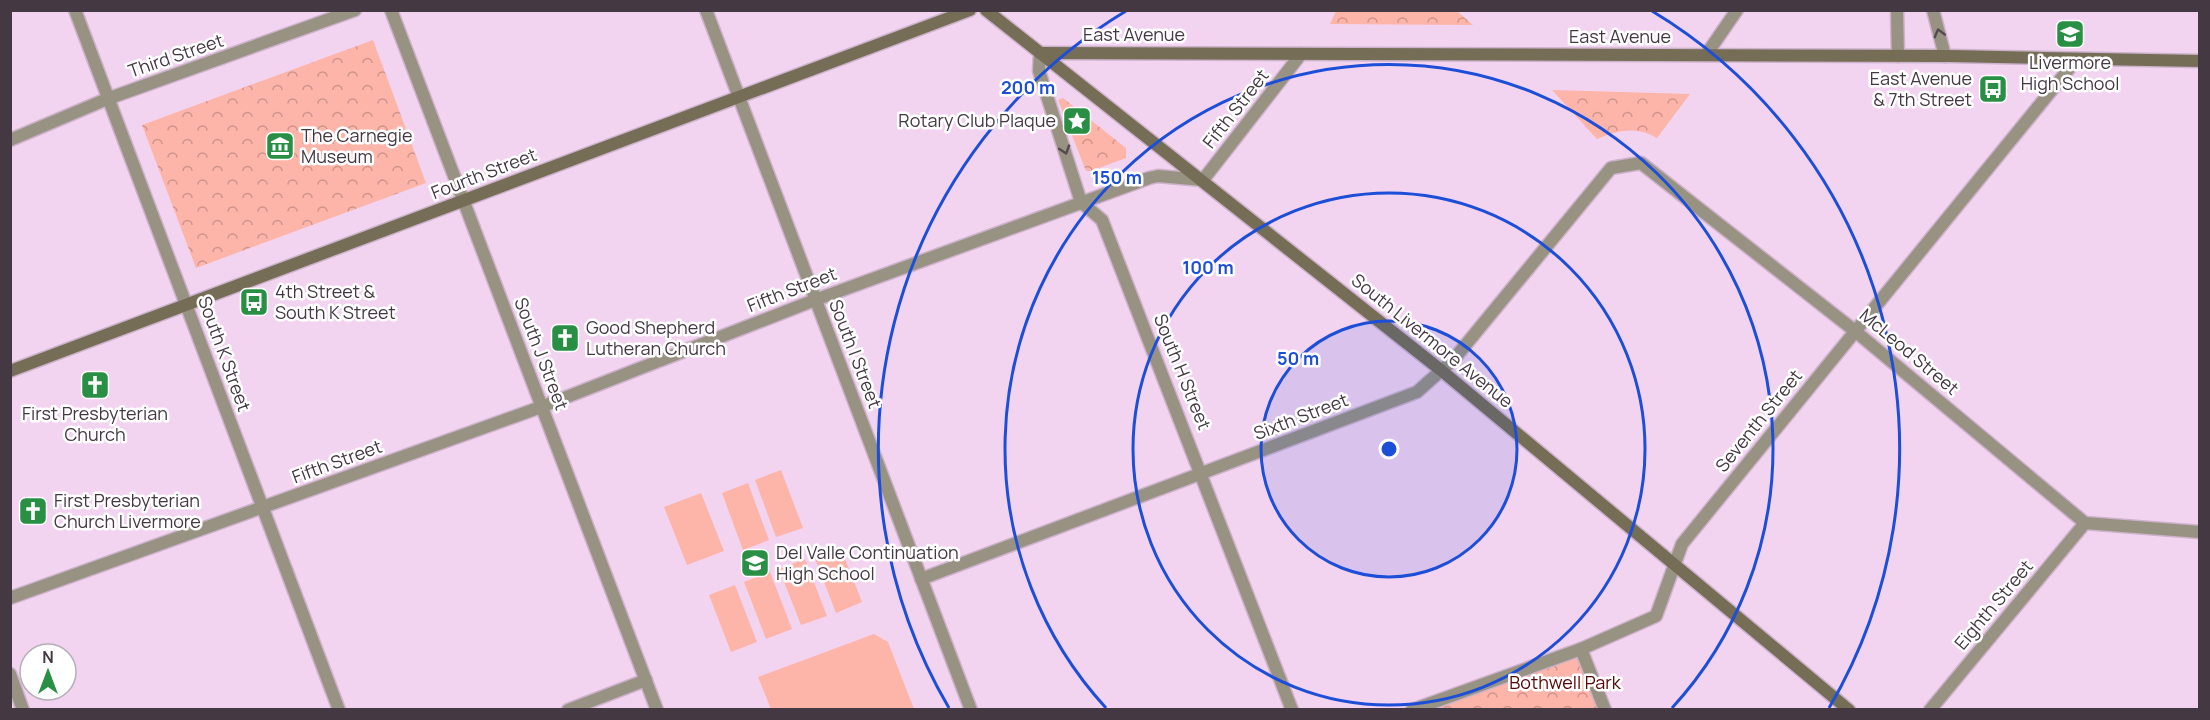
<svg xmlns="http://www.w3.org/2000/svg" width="2210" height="720" font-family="Manrope,sans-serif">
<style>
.green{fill:#fdb4a9}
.park{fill:url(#park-crowns)}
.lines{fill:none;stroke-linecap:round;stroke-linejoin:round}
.minor-casing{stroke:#ccb2ca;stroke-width:15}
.tertiary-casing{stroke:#ccb2ca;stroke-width:15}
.secondary-casing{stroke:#ccb2ca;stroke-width:15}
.minor{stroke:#989283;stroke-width:12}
.tertiary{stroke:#989283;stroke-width:12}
.secondary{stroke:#756d56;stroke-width:12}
.oneway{stroke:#554a50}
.ring{fill:none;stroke:#1d4ed8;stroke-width:3}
.labels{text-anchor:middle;stroke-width:5;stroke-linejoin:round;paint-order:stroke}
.street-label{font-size:18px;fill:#443843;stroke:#fff}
.poi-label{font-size:18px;fill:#443843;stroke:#fff;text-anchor:start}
.park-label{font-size:18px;fill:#570604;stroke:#fff}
.centre{fill:#1d4ed8;stroke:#fff;stroke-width:3}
.ring-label{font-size:18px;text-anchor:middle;font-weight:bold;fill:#1d4ed8;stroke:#fff;stroke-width:5;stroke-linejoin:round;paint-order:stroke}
</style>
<defs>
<pattern id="park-crowns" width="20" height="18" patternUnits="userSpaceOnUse" patternTransform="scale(1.5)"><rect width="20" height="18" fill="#fdb4a9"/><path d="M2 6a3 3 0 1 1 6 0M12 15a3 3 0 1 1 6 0" fill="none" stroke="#ce938b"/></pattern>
</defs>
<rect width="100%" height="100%" fill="#f3d4f0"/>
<g class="green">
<polygon points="781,470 803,528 776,537 755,480"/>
<polygon points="748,483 769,540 743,550 722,493"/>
<polygon points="701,493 724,551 687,565 664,507"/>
<polygon points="840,546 862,602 836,613 814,556"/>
<polygon points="805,559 827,616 801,625 779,569"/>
<polygon points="770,572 792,629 766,639 744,582"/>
<polygon points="735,585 757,642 731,652 709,595"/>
<polygon points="874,634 888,642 914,709 771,709 758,677"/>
</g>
<g class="park">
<polygon points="1457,11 1473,25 1330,24 1336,11"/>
<polygon points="373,40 426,183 196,268 142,125"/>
<path d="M1552 90 1690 94 1657 138C1636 126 1619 130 1597 139Z"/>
<polygon points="1063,98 1126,148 1126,158 1091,171 1086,171 1058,100"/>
<polygon points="1581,649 1605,710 1412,710"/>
</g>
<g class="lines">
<g class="minor-casing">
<g id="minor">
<polyline points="75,10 339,710"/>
<polyline points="391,10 657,710"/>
<polyline points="706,10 971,710"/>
<polyline points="1040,53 1039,71 1081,202 1102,220 1292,710"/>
<polyline points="1706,55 1737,10"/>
<polyline points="10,140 107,99 355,10"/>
<polyline points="921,579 1417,392 1454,359 1611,168 1641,163 1855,331 2085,523 2200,532"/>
<polyline points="10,598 541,407 815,300 1149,178 1158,176 1203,180 1301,54"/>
<polyline points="1581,649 1605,710"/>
<polyline points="568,710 646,680"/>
<polyline points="1412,710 1581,649 1656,616 1682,544 2077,59"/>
<polyline points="1930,710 2085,523"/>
</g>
</g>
<g class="tertiary-casing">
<g id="tertiary">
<polyline points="1897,10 1898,56"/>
<polyline points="1933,10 1945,56"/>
<polyline points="10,674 23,710"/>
</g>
</g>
<g class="secondary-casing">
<g id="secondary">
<polyline points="986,10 1442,371 1849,710"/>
<polyline points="1040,53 1951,56 2200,61"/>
<polyline points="10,371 970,10"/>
</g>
</g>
<use href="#minor" class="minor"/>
<use href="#tertiary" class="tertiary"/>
<use href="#secondary" class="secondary"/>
</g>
<defs><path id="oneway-chevron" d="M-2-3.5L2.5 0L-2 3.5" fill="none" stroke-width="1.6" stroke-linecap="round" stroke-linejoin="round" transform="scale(1.5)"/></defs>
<g class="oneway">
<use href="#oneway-chevron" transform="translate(1939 33) rotate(-105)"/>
<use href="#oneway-chevron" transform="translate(1065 150) rotate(72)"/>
</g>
<circle cx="1389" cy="449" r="128" fill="#1d4ed8" fill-opacity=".12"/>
<g class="ring">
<circle cx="1389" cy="449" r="128"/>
<circle cx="1389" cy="449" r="256"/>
<path d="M1106 708A384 384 0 1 1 1672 708"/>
<path d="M949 708A511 511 0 0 1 1126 11M1652 11A511 511 0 0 1 1829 708"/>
</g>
<defs>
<g id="school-square" transform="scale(1.5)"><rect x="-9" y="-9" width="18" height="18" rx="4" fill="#288f45" stroke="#fff"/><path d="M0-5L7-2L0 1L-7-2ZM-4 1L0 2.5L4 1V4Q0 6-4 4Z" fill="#fff"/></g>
<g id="bus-square" transform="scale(1.5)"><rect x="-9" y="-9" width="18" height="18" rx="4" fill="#288f45" stroke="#fff"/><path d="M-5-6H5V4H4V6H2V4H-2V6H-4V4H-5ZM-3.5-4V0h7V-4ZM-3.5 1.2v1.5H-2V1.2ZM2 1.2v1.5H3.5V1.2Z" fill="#fff"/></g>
<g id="sight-square" transform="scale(1.5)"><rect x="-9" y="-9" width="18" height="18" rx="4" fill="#288f45" stroke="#fff"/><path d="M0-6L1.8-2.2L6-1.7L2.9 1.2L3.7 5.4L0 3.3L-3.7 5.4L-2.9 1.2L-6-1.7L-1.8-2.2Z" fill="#fff"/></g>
<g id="museum-square" transform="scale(1.5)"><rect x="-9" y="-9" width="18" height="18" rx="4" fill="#288f45" stroke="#fff"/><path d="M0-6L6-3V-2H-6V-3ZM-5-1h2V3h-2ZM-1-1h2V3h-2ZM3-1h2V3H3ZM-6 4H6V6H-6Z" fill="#fff"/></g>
<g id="church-square" transform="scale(1.5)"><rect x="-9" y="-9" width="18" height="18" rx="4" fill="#288f45" stroke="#fff"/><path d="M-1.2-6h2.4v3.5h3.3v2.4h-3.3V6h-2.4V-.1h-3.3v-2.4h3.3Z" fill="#fff"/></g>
</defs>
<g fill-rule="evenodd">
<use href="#school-square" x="2070" y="34"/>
<use href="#bus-square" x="1993" y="89"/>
<use href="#sight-square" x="1077" y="121"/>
<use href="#museum-square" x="280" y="146"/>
<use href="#bus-square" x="254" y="302"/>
<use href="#church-square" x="565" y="338"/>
<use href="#church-square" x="95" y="385"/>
<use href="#church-square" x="33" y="511"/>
<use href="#school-square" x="755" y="563"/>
</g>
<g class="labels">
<g class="street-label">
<text x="1134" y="41">East Avenue</text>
<text x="1620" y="43">East Avenue</text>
<text transform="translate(176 56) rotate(-19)" y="6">Third Street</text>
<text transform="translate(1236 109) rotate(-52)" y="6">Fifth Street</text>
<text transform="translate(484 174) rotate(-21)" y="6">Fourth Street</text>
<text transform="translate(792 290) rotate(-21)" y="6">Fifth Street</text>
<text transform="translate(1432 341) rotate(39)" y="6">South Livermore Avenue</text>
<text transform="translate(1909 352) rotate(40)" y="6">McLeod Street</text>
<text transform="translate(224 354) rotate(70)" y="6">South K Street</text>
<text transform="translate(541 354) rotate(69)" y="6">South J Street</text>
<text transform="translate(855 354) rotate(69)" y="6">South I Street</text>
<text transform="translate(1182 372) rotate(68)" y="6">South H Street</text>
<text transform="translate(1301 417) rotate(-21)" y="6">Sixth Street</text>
<text transform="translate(1759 421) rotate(-51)" y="6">Seventh Street</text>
<text transform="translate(337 462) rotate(-20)" y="6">Fifth Street</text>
<text transform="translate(1994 605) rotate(-50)" y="6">Eighth Street</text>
</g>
<g class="poi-label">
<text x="2070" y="69" text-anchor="middle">Livermore<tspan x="2070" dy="21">High School</tspan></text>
<text x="1972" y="85" text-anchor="end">East Avenue<tspan x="1972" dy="21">&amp; 7th Street</tspan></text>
<text x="1056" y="127" text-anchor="end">Rotary Club Plaque</text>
<text x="301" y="142">The Carnegie<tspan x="301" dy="21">Museum</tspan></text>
<text x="275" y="298">4th Street &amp;<tspan x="275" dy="21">South K Street</tspan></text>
<text x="586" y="334">Good Shepherd<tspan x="586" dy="21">Lutheran Church</tspan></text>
<text x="95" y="420" text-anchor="middle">First Presbyterian<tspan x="95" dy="21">Church</tspan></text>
<text x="54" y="507">First Presbyterian<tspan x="54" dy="21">Church Livermore</tspan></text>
<text x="776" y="559">Del Valle Continuation<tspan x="776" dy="21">High School</tspan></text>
</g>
<g class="park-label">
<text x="1565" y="689">Bothwell Park</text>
</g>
</g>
<circle cx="1389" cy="449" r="9" class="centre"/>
<g class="ring-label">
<text x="1028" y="94">200 m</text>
<text x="1117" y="184">150 m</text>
<text x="1208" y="274">100 m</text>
<text x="1298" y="365">50 m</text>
</g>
<rect width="2210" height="720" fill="none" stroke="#443843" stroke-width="24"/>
<g transform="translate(48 672)"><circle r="28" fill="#ffffff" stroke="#b4afb4" stroke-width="1.5"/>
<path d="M0-4.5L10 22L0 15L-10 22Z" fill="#288f45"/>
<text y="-9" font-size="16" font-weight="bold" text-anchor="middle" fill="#443843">N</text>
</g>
</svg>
